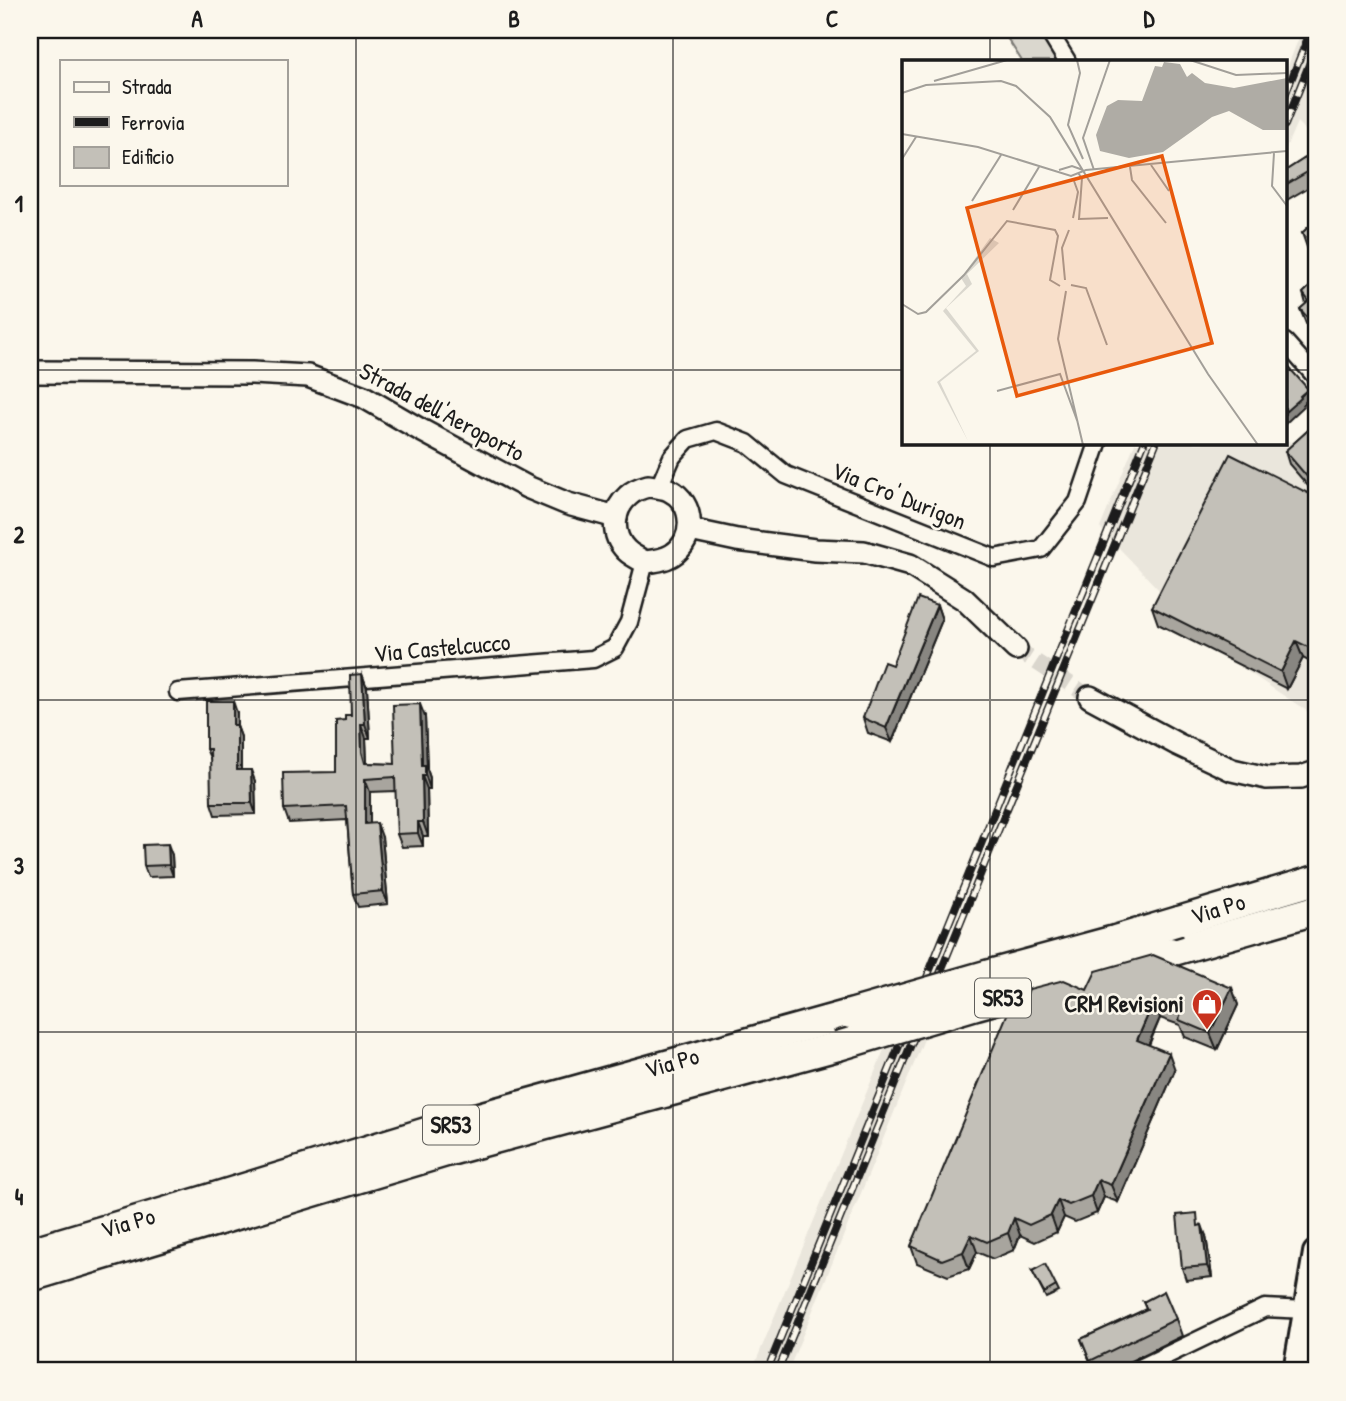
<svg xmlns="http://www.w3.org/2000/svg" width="1346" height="1401" font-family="'Patrick Hand',sans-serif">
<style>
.built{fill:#eae6dc}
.green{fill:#dad7ce;stroke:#7b7a75;stroke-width:2}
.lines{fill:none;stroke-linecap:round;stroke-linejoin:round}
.street-tunnel{stroke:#dad6cd;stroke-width:16;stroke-dasharray:16 8;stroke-linecap:butt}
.street-casing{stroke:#1c1c1c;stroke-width:21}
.secondary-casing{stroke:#1c1c1c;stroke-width:26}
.primary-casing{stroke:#1c1c1c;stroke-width:30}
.highway-casing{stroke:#1c1c1c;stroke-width:33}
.street{stroke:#fbf7ec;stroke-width:16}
.secondary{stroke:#fbf7ec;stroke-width:21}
.primary{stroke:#fbf7ec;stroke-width:24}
.highway{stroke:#fbf7ec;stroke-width:28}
.rail-casing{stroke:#1c1c1c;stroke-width:8}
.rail{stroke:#fbf7ec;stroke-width:5;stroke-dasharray:16;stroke-linecap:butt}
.highway-bridge-casing{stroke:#1c1c1c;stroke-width:33;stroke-linecap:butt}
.highway-bridge{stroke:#fbf7ec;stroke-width:28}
.wall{fill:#a8a59e;stroke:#1c1c1c;stroke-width:2}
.shaded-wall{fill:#888681;stroke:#1c1c1c;stroke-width:2}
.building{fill:#c3c0b8;stroke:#1c1c1c;stroke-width:2}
.grid{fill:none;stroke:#1c1c1c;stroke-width:2;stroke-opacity:0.55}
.labels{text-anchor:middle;stroke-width:5;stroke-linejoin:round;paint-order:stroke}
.shield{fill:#fbf7ec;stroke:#5f5e5a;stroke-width:2}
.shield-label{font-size:23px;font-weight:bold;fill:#1c1c1c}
.street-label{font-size:24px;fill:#1c1c1c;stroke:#fbf7ec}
.poi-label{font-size:24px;font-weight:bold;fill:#1c1c1c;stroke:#fbf7ec;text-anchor:end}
.inset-road{fill:none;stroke:#a29f99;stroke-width:2}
.view{fill:#e8590c;fill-opacity:0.15;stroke:#e8590c;stroke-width:3.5}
.inset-edge{fill:none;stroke:#1c1c1c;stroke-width:3.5}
.neatline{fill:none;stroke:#1c1c1c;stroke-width:2.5}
.grid-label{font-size:23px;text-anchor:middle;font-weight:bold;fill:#1c1c1c}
</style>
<rect width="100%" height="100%" fill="#fbf7ec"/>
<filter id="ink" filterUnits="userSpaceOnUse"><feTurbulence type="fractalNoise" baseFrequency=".0143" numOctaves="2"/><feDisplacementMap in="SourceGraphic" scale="14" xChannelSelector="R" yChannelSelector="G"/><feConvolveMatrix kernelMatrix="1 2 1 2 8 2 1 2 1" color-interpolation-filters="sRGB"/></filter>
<g filter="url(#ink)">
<g class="built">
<polygon points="1302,30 1316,30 1316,141 1297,122 1285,150 1285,73"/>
<polygon points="1285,437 1316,469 1316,717 1218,652 1100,528 1135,443 1285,443"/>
<polygon points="927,1032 788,1371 752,1371 886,1045"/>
</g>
<polygon class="green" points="1002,30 1048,30 1070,61 1022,61"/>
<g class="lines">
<polyline class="street-tunnel" points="1016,649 1090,697"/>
<g class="street-casing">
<g id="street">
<polyline points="1048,30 1067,61"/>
<polyline points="1285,342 1316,377"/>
<polyline points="659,487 672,457 688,439 716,431 747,443 786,475 994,558 1041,549 1078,502 1098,443"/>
<polyline points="178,692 593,659 615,648 629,622 645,562"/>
<polyline points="1134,1371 1265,1308 1306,1310"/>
</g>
</g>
<g class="secondary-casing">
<g id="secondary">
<polyline points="30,372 252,373 308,376 364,397 419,429 527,487 568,504 616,517"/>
<path d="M648 486C655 487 662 487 669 490 695 503 696 540 672 555 664 560 654 561 645 562 639 559 631 555 626 550 611 535 612 510 628 496 634 490 640 488 648 486Z"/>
<polyline points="690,530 737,540 815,550 864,552 910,565 964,599 1016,649"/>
<polyline points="1090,697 1177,744 1232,770 1267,778 1301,777 1316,772"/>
</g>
</g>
<g class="primary-casing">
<polyline id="primary" points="1296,1371 1316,1253"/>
</g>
<g class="highway-casing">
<g id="highway">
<polyline points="1179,921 1316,880"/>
<polyline points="1170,952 1316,910"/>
<polyline points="30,1252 202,1201 443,1127 850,1014"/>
<polyline points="30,1277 446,1152 838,1046"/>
</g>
</g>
<use href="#street" class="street"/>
<use href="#secondary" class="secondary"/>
<use href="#primary" class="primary"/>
<use href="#highway" class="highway"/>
<g class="rail-casing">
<g id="rail">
<polyline points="1285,95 1311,30"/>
<polyline points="1285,125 1316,47"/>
<polyline points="767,1371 1144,443"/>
<polyline points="778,1371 1156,443"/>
</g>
</g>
<use href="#rail" class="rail"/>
<g class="highway-bridge-casing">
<g id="highway-bridge">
<polyline points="850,1014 986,975 1115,940 1179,921"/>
<polyline points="838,1046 976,1005 1170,952"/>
</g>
</g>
<use href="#highway-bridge" class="highway-bridge"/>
</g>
<g class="wall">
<polygon points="1316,151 1316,183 1285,201 1285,171"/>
<polygon points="1316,220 1316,258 1308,250 1302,233"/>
<polygon points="1316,281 1316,337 1307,326 1300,309 1306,304 1303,293"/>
<polygon points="1316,423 1316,495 1289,464 1285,451"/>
<polygon points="1316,497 1316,665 1303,658 1287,689 1158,624 1152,607"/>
<polygon points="937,605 942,620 892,742 868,733 863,718 892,665"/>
<polygon points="362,674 367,688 370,738 366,738 367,763 395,764 425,717 427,769 430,778 430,789 427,789 428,836 423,836 423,846 402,847 397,834 396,791 370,792 370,824 382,837 388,904 358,907 353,894 347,820 289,823 284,809 336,772 345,720 351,715"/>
<polygon points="237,713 237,726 241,737 241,770 255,781 256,814 215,815 211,803 211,760 206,749"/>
<polygon points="172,855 173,876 148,877 144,866"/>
<polygon points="1232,988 1238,1005 1217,1050 1185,1037 1180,1025 1160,1018 1149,1045 1175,1070 1118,1202 1104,1197 1097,1213 1075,1222 1064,1217 1057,1232 1035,1242 1020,1235 1014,1250 993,1259 977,1252 969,1269 948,1276 917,1263 911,1246 1027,994 1087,990"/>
<polygon points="1201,1225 1206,1236 1212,1277 1186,1280 1182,1268"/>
<polygon points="1032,1271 1056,1286 1059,1292 1046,1298"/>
<polygon points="1143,1302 1176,1319 1182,1336 1110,1371 1094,1371 1081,1339 1146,1309"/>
</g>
<g class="shaded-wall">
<polygon points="1308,389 1311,397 1303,404 1304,406 1285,424 1285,412"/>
<polygon points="937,605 942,620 892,742 886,728"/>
<polygon points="1296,641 1303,658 1287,689 1281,672"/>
<polygon points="362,674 367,688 370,738 365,724"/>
<polygon points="233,701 237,713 237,726 241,737 241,781 237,770 233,725"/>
<polygon points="420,704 425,717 427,769 430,778 430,789 422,765"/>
<polygon points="361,724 366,738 367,765 365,763 362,752"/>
<polygon points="251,770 255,781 256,814 252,803"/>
<polygon points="422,776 427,789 428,836 423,822"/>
<polygon points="365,779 370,792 370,838 365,824"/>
<polygon points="418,822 423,836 423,846 418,833"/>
<polygon points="377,823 382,837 388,904 383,891"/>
<polygon points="168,844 172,855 173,876 169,865"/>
<polygon points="1232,988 1238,1005 1217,1050 1210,1033"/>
<polygon points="1154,1001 1160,1018 1143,1057 1137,1040"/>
<polygon points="1169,1053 1175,1070 1118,1202 1111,1185"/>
<polygon points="1098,1180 1104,1197 1097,1213 1091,1196"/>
<polygon points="1058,1200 1064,1217 1057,1232 1051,1215"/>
<polygon points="1014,1218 1020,1235 1014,1250 1008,1233"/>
<polygon points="1202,1225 1206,1236 1212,1277 1207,1266"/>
<polygon points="971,1235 977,1252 969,1269 963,1252"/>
</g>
<g class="building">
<polygon points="1316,151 1316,167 1285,185 1285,171"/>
<polygon points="1316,220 1316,248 1302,233"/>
<polygon points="1316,281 1316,325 1315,326 1300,309 1309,301 1303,293"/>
<polygon points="1285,363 1308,389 1300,396 1301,398 1285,412"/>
<polygon points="1316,423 1316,487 1285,451"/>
<polygon points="1230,454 1316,497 1316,651 1296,641 1281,672 1152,607"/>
<polygon points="918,598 937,605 886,728 863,718 884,662 892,665"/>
<polygon points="362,674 365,724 361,724 362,752 365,763 395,764 393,705 420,704 422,765 425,765 425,776 422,776 423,822 418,822 418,833 397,834 395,777 365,779 365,824 377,823 383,891 353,894 346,806 284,809 283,773 336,772 336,721 345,720 345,715 351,715 350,675"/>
<polygon points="206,701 233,701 233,725 237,725 237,770 251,770 252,803 211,803 210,749 206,749"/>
<polygon points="168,844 169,865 144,866 143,845"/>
<polygon points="1153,955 1232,988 1210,1033 1179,1020 1182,1011 1154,1001 1137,1040 1169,1053 1111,1185 1098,1180 1091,1196 1069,1205 1058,1200 1051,1215 1029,1225 1014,1218 1008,1233 987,1242 971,1235 963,1252 942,1260 911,1246 1016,993 1020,992 1027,994 1029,989 1064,980 1087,990 1096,971"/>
<polygon points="1197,1213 1198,1226 1202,1225 1207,1266 1182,1268 1177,1215"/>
<polygon points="1045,1264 1056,1286 1044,1293 1032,1271"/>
<polygon points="1164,1291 1176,1319 1090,1361 1081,1339 1147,1309 1143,1302"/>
</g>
</g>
<path class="grid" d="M356 30V1371M673 30V1371M990 30V61M30 370H903M1285 370H1316M990 443V1371M30 700H1316M30 1032H1316"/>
<defs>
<g id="shop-pin" transform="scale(1.575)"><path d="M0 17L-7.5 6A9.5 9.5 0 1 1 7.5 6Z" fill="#c8321e" stroke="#fbf7ec"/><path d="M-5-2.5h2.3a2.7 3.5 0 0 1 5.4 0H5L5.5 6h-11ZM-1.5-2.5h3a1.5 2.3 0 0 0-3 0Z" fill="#fff"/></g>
</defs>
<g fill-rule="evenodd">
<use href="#shop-pin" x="1207" y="1004"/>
</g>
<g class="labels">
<g class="shield">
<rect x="975" y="978.5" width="56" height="39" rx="5"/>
<rect x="423" y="1105.5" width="56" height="39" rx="5"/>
</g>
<g class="shield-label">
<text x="1003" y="1006">SR53</text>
<text x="451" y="1133">SR53</text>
</g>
<g class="street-label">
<text transform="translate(442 412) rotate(28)" y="8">Strada dell'Aeroporto</text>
<text transform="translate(899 496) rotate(22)" y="8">Via Cro' Durigon</text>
<text transform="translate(442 648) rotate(-5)" y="8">Via Castelcucco</text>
<text transform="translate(1218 909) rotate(-17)" y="8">Via Po</text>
<text transform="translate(672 1063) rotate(-16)" y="8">Via Po</text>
<text transform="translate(128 1223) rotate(-16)" y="8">Via Po</text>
</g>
<g class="poi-label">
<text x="1184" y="1012">CRM Revisioni</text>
</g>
</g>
<g transform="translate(902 60)">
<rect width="385" height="385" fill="#fbf7ec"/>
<path d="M88 178 97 183 96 184 65 214 70 224 44 248 77 291 38 322 66 381 35 322 74 291 41 251 64 226 59 218Z" fill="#dad7ce"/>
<path d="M262 2 278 4 285 17 290 13 303 23 332 28 385 18V70H361L327 51 310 57 261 92 227 98 198 91 194 75 205 46 216 40 240 41 253 6 260 7Z" fill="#afaca5"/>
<path class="inset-road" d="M175 0 178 13 166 65 181 99M288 0 334 15 385 13M32 21 105 0M0 33 24 25 99 21 114 26 148 57 306 314 356 385M0 74 76 87 169 116 184 110 385 91M372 93 370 126 385 146M0 99 14 77M249 105 267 131M228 107 230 120 264 163M157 110 170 106 181 110M192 110 181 78 208 0M176 113 180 118 177 159 206 158M70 141 99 95M111 150 137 107M171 158 176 132 172 121M163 220 160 188 167 170M169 225 184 228 205 285M164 231 156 279 181 385M0 244 16 254 24 252 62 215 105 161 153 170 156 176 148 220 158 226M95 331 158 314 176 363"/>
<path class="view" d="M260 96 310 283 115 336 65 148Z"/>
<rect width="385" height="385" class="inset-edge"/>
</g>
<rect width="1346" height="1401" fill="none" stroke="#fbf7ec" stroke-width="77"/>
<rect x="60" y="60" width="228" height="126" fill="#fbf7ec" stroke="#a29f99" stroke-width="2"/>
<rect x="74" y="82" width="35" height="10" fill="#fbf7ec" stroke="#a29f99" stroke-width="2"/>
<text x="122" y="94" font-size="21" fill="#1c1c1c">Strada</text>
<rect x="74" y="117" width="35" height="10" fill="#1c1c1c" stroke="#a29f99" stroke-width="2"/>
<text x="122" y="130" font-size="21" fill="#1c1c1c">Ferrovia</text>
<rect x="74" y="147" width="35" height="21" fill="#c3c0b8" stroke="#a29f99" stroke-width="2"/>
<text x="122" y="164" font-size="21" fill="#1c1c1c">Edificio</text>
<rect x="38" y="38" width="1270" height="1324" class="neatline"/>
<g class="grid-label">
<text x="197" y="27">A</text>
<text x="514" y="27">B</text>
<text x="832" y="27">C</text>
<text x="1149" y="27">D</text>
<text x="19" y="212">1</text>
<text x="19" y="543">2</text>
<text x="19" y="874">3</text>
<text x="19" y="1205">4</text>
</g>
</svg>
